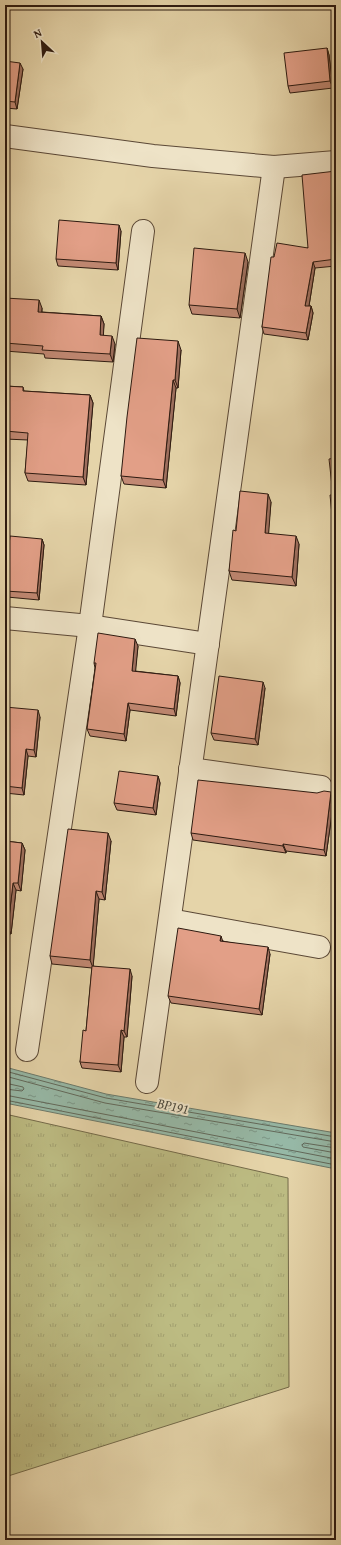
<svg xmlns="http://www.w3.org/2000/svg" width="341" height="1545" font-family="'Gentium Book Plus',serif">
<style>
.grass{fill:url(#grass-tufts);stroke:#746a49}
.water{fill:url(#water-ripples);stroke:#6c796a}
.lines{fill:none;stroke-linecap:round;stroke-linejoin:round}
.shore{stroke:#62695b;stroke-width:1}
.minor-casing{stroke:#5b4836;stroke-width:24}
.minor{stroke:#eee3c7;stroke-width:22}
.wall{fill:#c28974;stroke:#2d1a10}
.shaded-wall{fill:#9e6f5e;stroke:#2d1a10}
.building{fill:#e29f87;stroke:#2d1a10}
.labels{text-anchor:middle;stroke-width:4;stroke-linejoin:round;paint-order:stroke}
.water-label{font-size:14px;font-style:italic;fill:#4c493d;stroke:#eee3c7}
</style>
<defs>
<pattern id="grass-tufts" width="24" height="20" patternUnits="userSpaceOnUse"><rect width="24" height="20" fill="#bcbb82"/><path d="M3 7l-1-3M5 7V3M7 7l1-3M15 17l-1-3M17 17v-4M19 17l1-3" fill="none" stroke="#a2a06f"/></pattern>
<pattern id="water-ripples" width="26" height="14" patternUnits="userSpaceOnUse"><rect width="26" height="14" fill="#96b8a6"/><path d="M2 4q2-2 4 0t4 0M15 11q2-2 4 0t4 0" fill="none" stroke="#7b9586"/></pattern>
</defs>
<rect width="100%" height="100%" fill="#e5d4a9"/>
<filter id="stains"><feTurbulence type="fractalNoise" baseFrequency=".005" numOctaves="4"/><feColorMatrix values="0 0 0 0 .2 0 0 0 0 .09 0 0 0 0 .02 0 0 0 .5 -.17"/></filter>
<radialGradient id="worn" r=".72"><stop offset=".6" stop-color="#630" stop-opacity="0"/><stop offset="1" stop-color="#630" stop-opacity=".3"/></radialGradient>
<polygon class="grass" points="5,1114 288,1178 289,1387 5,1477"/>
<polygon class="water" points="5,1067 106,1094 336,1133 336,1169 5,1103"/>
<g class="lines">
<g class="shore">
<polyline points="5,1071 106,1098 336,1137"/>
<polyline points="5,1076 105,1103 336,1142"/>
<polyline points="5,1083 23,1087 24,1089 22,1091 5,1089"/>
<polyline points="5,1095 336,1159"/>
<polyline points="5,1100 336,1165"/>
<polyline points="336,1148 304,1143 302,1145 303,1147 336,1153"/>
</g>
<g class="minor-casing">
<g id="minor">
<polyline points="5,136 153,156 274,167 336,162"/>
<polyline points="5,618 90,626 208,644"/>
<polyline points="190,769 321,787"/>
<polyline points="170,920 319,947"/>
<polyline points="27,1050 90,626 143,231"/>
<polyline points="147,1082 274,167"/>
</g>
</g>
<use href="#minor" class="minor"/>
</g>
<g class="wall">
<polygon points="327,48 329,55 333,88 290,93 288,86"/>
<polygon points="5,61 23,69 17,109 5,108"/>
<polygon points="336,171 336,266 315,268 309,306 311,306 313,313 308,340 264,334 262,327 274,257 308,248"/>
<polygon points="121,231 118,270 58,266 56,259"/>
<polygon points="248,262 240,318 192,314 189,305"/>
<polygon points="5,298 42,308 42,312 101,316 104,324 103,335 115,344 113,362 45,358 44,354 5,351"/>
<polygon points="181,350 178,388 176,388 166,488 124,484 121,476"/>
<polygon points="5,386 23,387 24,391 90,395 93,403 86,485 28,481 25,473 28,440 5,439"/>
<polygon points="336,458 336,531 333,524 333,495"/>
<polygon points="271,502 268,533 299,544 296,586 232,580 229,571 236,531"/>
<polygon points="42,539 44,545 39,600 7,597 5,592 5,583"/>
<polygon points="138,646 135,671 178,676 180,683 176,716 130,710 126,741 90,736 87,729 95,668 94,663"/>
<polygon points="265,688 258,745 214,740 211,733"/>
<polygon points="5,707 40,717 36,757 28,756 24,795 5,793"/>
<polygon points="158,776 160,783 156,815 117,810 114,803"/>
<polygon points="334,799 326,856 286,851 286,853 193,840 191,833"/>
<polygon points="5,841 22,843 25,850 21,891 16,890 11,934 9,934 5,973"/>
<polygon points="111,841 105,900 99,899 93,966 132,976 127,1037 124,1037 121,1072 82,1068 80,1062 86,1031 92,968 52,964 50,956"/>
<polygon points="223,941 270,954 262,1015 171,1003 168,996"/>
</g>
<g class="shaded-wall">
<polygon points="327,48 329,55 333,88 330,81"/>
<polygon points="20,63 23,69 17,109 15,102"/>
<polygon points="119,225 121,231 118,270 116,263"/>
<polygon points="245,253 248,262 240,318 237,309"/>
<polygon points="313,262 315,268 308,312 305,306"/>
<polygon points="39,300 42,308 41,320 38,312"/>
<polygon points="311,306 313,313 308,340 306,333"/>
<polygon points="101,316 104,324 103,343 100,335"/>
<polygon points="112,336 115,344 113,362 110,354"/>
<polygon points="178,341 181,350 178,388 175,380"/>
<polygon points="173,380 176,388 166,488 163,480"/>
<polygon points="90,395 93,403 86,485 83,477"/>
<polygon points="268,494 271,502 268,542 265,533"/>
<polygon points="296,536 299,544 296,586 292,577"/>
<polygon points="42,539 44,545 39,600 37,593"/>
<polygon points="135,639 138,646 135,678 132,671"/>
<polygon points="178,676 180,683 176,716 174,709"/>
<polygon points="263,682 265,688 258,745 255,739"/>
<polygon points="128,703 130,710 126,741 124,734"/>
<polygon points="38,710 40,717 36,757 34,750"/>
<polygon points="26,749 28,756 24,795 22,788"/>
<polygon points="158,776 160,783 156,815 153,808"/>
<polygon points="331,792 334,799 326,856 324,850"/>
<polygon points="108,833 111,841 105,900 102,892"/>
<polygon points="22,843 25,850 21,891 18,883"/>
<polygon points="283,844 286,851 286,853 283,846"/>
<polygon points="13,883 16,890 11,934 8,927"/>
<polygon points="96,891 99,899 93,968 90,960"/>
<polygon points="6,926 9,934 5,973 5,938"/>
<polygon points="221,936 223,942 220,941"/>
<polygon points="268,947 270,954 262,1015 259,1009"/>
<polygon points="130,969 132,976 127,1037 124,1031"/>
<polygon points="121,1030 124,1037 121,1072 118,1065"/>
</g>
<g class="building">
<polygon points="327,48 330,81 288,86 284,53"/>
<polygon points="5,61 20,63 15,102 5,101"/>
<polygon points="336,171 336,259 313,262 305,306 311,306 306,333 262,327 271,257 274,257 277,243 308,248 302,175"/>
<polygon points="59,220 119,225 116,263 56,259"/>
<polygon points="194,248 245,253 237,309 189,305"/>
<polygon points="5,298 39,300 38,312 101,316 100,335 112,336 110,354 42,350 43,346 5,343"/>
<polygon points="137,338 178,341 175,380 173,380 163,480 121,476 127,417"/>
<polygon points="5,386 23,387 23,391 90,395 83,477 25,473 28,433 5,431"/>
<polygon points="336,458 336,524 333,524 330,495 333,495 329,459"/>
<polygon points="240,491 268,494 265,533 296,536 292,577 229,571 233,530 236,531"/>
<polygon points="10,536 42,539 37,593 5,591 5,583"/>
<polygon points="98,633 135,639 132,671 178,676 174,709 128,703 124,734 87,729 96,663 94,663"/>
<polygon points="219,676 263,682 255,739 211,733"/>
<polygon points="5,707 38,710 34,750 26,749 22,788 5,786"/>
<polygon points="119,771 158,776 153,808 114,803"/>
<polygon points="198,780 317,793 324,791 331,792 324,850 283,844 283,846 191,833"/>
<polygon points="68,829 108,833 102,892 96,891 90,960 50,956"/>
<polygon points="5,841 22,843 18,883 13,883 8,927 6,926 5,938"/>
<polygon points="178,928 221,936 220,941 268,947 259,1009 168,996"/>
<polygon points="92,966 130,969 124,1031 121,1030 118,1065 80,1062 83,1030 86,1031"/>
</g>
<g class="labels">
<g class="water-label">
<text transform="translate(173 1106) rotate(12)" y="5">BP191</text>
</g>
</g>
<rect width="341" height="1545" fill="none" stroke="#e5d4a9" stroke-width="20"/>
<rect x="6" y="6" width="329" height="1533" fill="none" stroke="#2d1a10" stroke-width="2"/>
<rect x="10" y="10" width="321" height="1525" fill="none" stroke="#2d1a10"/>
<g transform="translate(42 42) rotate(334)" stroke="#eee3c7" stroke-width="3" paint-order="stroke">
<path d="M0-3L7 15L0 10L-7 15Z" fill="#2d1a10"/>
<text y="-6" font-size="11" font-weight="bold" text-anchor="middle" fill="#2d1a10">N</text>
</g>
<rect width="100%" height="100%" filter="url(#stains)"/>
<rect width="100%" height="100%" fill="url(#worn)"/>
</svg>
